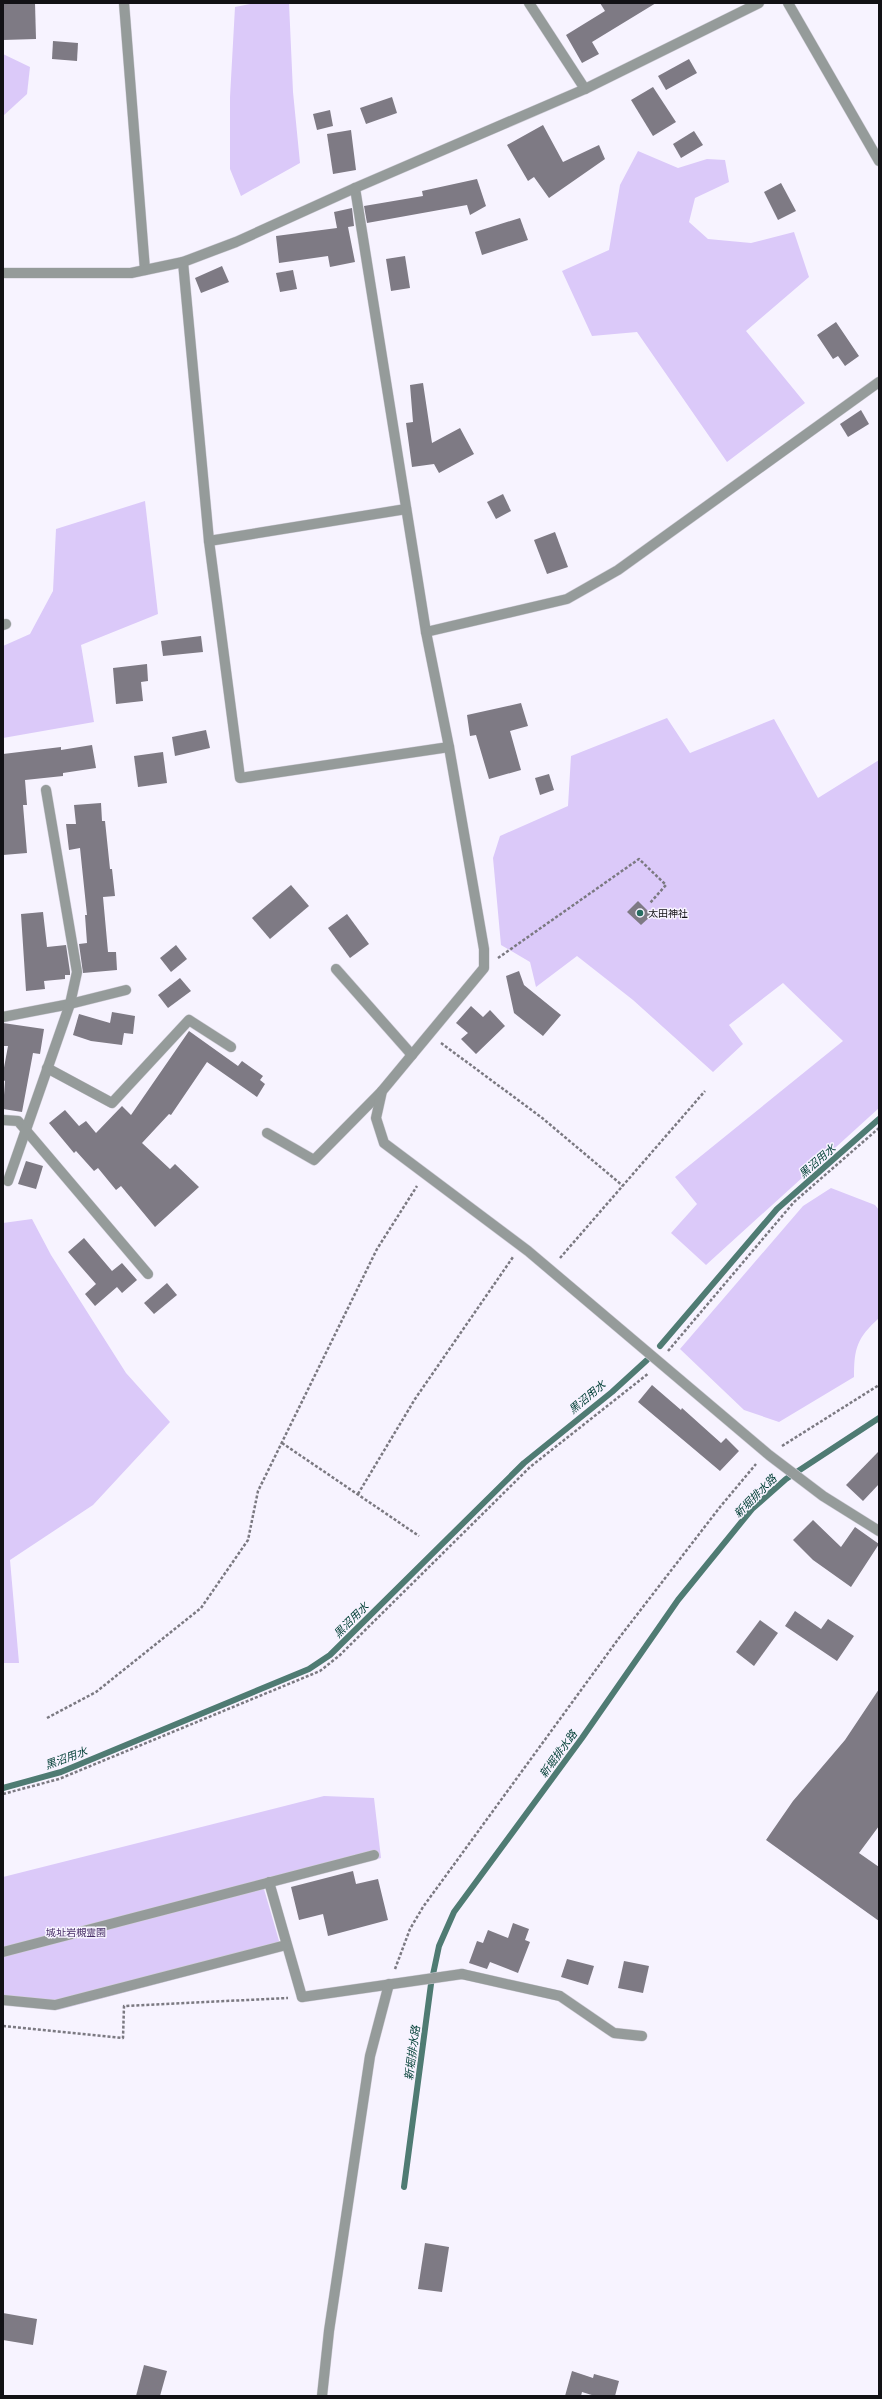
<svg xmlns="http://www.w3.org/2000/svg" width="882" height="2399" font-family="'Fira Sans Condensed','Noto Sans JP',sans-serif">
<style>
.green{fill:#dbc9f9}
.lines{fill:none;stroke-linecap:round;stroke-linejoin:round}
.stream{stroke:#4f7b73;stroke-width:6}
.building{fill:#7e7a84}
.service-casing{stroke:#d2cfda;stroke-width:11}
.minor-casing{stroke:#d2cfda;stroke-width:11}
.path{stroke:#7b7981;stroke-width:2.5;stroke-dasharray:3 2;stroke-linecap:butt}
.service{stroke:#959b9a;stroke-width:10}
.minor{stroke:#959b9a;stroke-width:10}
.poi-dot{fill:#266c60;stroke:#f7f3ff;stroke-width:1.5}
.labels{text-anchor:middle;stroke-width:3;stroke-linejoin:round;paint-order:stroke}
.poi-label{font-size:10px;fill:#121115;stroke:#f7f3ff;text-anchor:start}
.park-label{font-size:10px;fill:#462c66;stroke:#f7f3ff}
.water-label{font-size:11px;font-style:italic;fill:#003e35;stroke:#f7f3ff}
</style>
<rect width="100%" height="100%" fill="#f7f3ff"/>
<g class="green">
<polygon points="255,3 289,3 293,92 300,163 241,196 230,169 230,97 235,7"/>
<polygon points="3,54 30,67 27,94 3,116"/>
<polygon points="638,151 678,168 707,159 725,160 729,182 695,198 689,222 708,239 751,243 794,232 809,277 746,331 805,403 727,462 637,332 592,336 562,271 609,250 620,185"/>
<polygon points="145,501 158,614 81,645 94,722 3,738 3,646 30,634 53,591 56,529"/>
<polygon points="667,718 690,753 774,719 818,798 879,760 879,1108 706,1265 671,1233 697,1204 675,1177 843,1041 783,983 729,1025 743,1044 713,1072 633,1000 577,956 536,987 530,962 501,945 493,858 500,836 568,806 571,756"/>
<path d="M831 1188 875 1205 879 1210V1318C857 1338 854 1348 854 1377L779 1422 744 1410 680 1349 803 1206Z"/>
<polygon points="32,1219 51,1255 126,1373 170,1422 93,1505 10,1560 19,1663 3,1663 3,1223"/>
<polygon points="324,1796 374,1798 381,1858 264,1889 282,1951 58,2010 3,2003 3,1877"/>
</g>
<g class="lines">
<g class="stream">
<polyline points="660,1346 777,1209 879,1119"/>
<polyline points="3,1788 61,1772 309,1669 330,1655 524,1463 612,1392 647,1360"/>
<polyline points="404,2187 431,1984 439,1946 454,1912 582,1738 678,1600 752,1509 786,1479 879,1418"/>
</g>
</g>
<g class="building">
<polygon points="3,3 35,3 36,39 3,40"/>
<polygon points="600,3 656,3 592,42 599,54 582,63 566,35 605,11"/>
<polygon points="53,41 78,43 77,61 52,59"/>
<polygon points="689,59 697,73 666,90 658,76"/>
<polygon points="653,87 676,122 653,136 631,100"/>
<polygon points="392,97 397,113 366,124 360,108"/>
<polygon points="330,110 333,126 317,130 313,114"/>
<polygon points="543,125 563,162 599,145 605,159 549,198 534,177 528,181 507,145"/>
<polygon points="351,130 356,170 333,174 327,134"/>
<polygon points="694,131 703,145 681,158 673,144"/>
<polygon points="477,179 486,206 470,215 467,205 367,223 364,206 423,196 422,191"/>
<polygon points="781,183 796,211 778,220 764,192"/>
<polygon points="352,208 354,226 348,227 355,262 330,267 328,256 279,263 276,236 337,228 334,212"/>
<polygon points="520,218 528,240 482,255 475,232"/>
<polygon points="405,256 410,288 391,291 386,259"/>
<polygon points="222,266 229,282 201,293 195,278"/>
<polygon points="293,270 297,289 280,292 276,273"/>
<polygon points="836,322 859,356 845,366 838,356 833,359 817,335"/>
<polygon points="423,383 432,443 460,428 474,454 439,473 434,464 412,467 406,423 413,422 410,385"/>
<polygon points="861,410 869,424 848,437 840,424"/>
<polygon points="503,494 511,511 496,519 487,502"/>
<polygon points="555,532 568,567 547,574 534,540"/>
<polygon points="201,636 203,652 163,656 161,641"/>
<polygon points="147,664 148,681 141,682 143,701 116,704 113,668"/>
<polygon points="521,703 528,726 510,731 521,770 489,779 476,735 470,736 467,715"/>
<polygon points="206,730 210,748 175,756 172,737"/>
<polygon points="92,745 96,768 63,773 63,776 25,780 27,805 23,805 27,853 3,855 3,754 61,747 61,750"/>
<polygon points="163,752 167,783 138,787 134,756"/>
<polygon points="549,774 554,790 540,795 535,778"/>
<polygon points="101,803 102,821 105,821 110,869 112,869 115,896 103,897 108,952 116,952 117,970 83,973 79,944 87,943 85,915 87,915 80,848 69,850 66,824 76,824 74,805"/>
<polygon points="291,885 309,906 270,939 252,918"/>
<polygon points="638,901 652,915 641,925 627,912"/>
<polygon points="43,912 47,947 66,945 70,972 70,975 65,975 65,979 44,981 45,989 26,991 21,914"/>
<polygon points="347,914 369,944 350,958 328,928"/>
<polygon points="176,945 187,959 171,972 160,958"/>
<polygon points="519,971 524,985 561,1015 543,1036 514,1013 506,976"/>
<polygon points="180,978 191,991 168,1008 158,995"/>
<polygon points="471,1006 483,1017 490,1010 505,1026 476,1054 461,1039 468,1033 456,1023"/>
<polygon points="112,1012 135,1016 133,1034 124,1033 122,1045 91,1041 73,1035 79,1014 110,1023"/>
<polygon points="3,1023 44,1029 40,1054 33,1053 22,1112 3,1109 5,1081 3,1080 3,1073 8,1046 3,1046"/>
<polygon points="189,1031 238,1066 242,1061 263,1076 260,1080 265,1084 257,1097 207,1062 171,1115 169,1114 142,1143 170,1169 175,1164 199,1187 155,1227 121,1186 116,1190 98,1168 94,1171 76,1151 74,1153 49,1123 65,1110 79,1126 86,1121 96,1133 122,1106 131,1115"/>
<polygon points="26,1161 43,1166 36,1189 18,1184"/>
<polygon points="84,1238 112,1271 122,1263 137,1280 122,1293 117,1287 95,1306 85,1294 96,1284 68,1252"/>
<polygon points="167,1283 177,1295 154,1314 144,1303"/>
<polygon points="652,1385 681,1410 682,1408 721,1443 726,1438 739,1451 720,1471 638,1402"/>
<polygon points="879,1451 879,1484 863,1501 846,1485"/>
<polygon points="813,1520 841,1547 855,1527 879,1544 851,1587 813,1560 793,1540"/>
<polygon points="795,1611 821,1629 828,1619 854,1636 837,1661 785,1626"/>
<polygon points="760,1620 778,1633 754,1666 736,1652"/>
<polygon points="879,1689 879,1826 859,1853 879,1867 879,1921 766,1840 793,1801 845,1740"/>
<polygon points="353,1871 356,1884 378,1879 388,1920 328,1936 323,1914 299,1920 291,1887"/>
<polygon points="513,1923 529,1929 525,1940 530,1942 518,1973 490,1962 487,1969 469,1963 477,1941 483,1943 488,1930 508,1938"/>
<polygon points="567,1959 594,1966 588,1985 561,1977"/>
<polygon points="624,1961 649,1966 643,1993 618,1988"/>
<polygon points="425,2243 449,2247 442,2292 418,2289"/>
<polygon points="3,2313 37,2319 33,2345 3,2340"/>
<polygon points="144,2365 167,2371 160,2396 136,2396"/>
<polygon points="572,2371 593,2378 594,2374 619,2381 615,2396 595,2396 582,2392 581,2396 565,2396"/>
</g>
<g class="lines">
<g class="service-casing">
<g id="service">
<polyline points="336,969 412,1055"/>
<polyline points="267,1133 314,1160 382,1091"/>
<polyline points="269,1882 302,1997"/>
<polyline points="3,1952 374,1855"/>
<polyline points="462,1974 560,1996 614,2033 642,2036"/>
<polyline points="3,2000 55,2005 286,1945"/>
</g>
</g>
<g class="minor-casing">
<g id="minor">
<polyline points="124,3 145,270"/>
<polyline points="529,3 585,89"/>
<polyline points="788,3 879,161"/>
<polyline points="355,188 426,632 449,747 484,949 484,968 382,1091 376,1118 384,1143 528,1251 769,1455 823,1496 879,1531"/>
<polyline points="183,262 209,541 240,778 449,747"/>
<polyline points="3,273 131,273 183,262 236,242 355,188 585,89 759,3"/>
<polyline points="209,541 406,509"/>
<polyline points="3,625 6,624"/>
<polyline points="426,632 567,599 618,570 879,382"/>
<polyline points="3,1017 70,1004 126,990"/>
<polyline points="47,1068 112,1103 189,1020 231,1047"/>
<polyline points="3,1120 18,1121 148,1274"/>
<polyline points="8,1181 70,1004 77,972 46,790"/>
<polyline points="302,1997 462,1974"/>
<polyline points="322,2396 329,2331 370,2056 389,1984"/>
</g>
</g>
<g class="path">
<polyline points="498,958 639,859 666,885 650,903"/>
<polyline points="441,1043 541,1117 623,1186"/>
<polyline points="560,1258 705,1091"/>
<polyline points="668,1351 794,1202 879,1128"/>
<polyline points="282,1443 419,1536"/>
<polyline points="782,1446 879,1385"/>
<polyline points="358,1494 415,1399 513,1257"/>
<polyline points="47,1718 96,1692 201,1608 248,1540 258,1491 377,1249 417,1186"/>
<polyline points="3,1794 59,1779 320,1671 340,1655 530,1467 649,1373"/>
<polyline points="395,1969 410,1929 423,1907 619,1638 720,1507 756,1464"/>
<polyline points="3,2026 123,2038 124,2006 288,1998"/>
</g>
<use href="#service" class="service"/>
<use href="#minor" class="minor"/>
</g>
<circle class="poi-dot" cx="640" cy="913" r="4"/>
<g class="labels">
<g class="poi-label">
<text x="648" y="917">太田神社</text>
</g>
<g class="park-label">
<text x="76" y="1936">城址岩槻霊園</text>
</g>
<g class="water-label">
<text transform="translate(817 1161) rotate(-41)" y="4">黒沼用水</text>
<text transform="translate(587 1397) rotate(-40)" y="4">黒沼用水</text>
<text transform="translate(755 1496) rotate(-45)" y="4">新堀排水路</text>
<text transform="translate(351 1620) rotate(-45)" y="4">黒沼用水</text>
<text transform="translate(558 1754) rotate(-54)" y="4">新堀排水路</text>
<text transform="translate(66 1758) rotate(-20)" y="4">黒沼用水</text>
<text transform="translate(412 2053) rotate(-82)" y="4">新堀排水路</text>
</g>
</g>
<rect width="882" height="2399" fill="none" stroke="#121115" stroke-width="8"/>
</svg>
